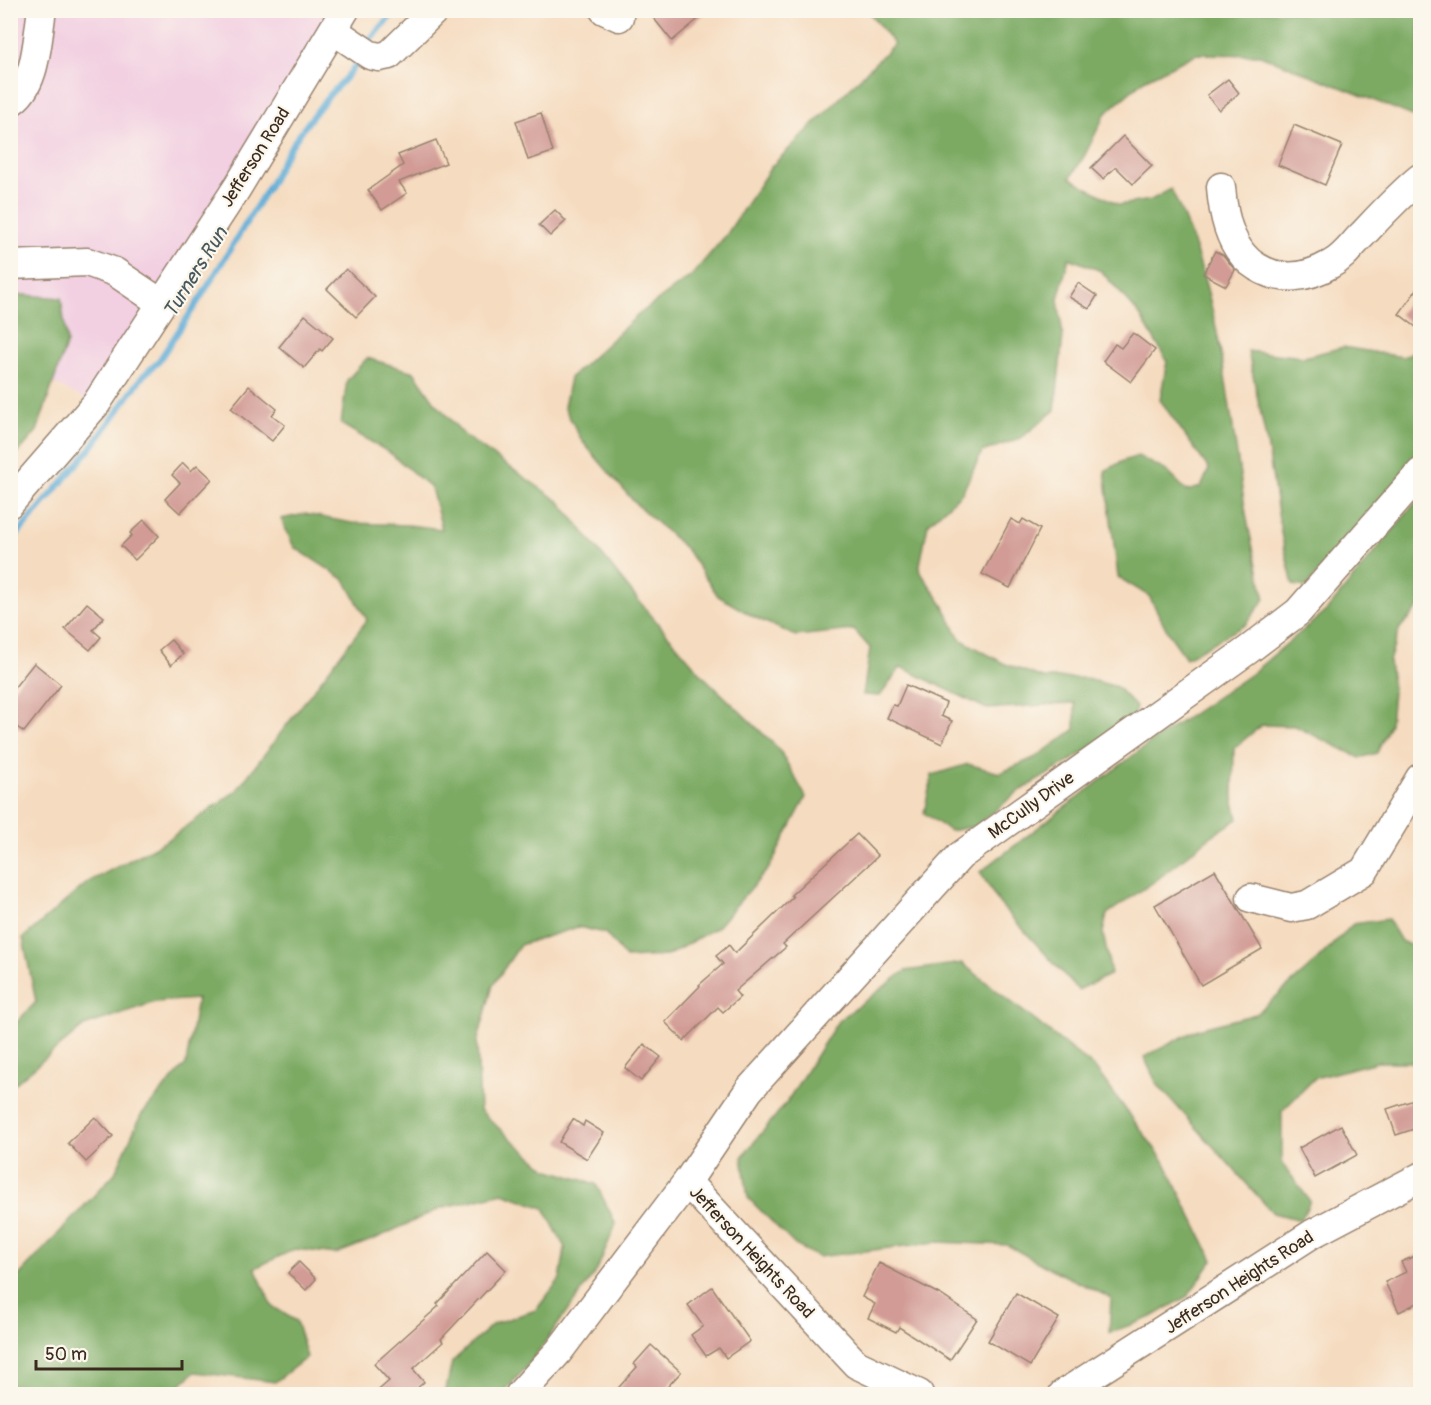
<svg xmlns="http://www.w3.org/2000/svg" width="1431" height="1405" font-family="Pangolin,sans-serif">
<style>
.built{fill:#f2cfe1}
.forest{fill:#7caa63;stroke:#5c6a40;stroke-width:1.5}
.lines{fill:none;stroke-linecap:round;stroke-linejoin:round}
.stream{stroke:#5cabd6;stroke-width:6}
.building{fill:#d29b95}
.minor-casing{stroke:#98826e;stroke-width:31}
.minor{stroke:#fff;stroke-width:28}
.labels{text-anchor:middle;stroke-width:4.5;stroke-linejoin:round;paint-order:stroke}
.street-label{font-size:18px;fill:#3b2a1e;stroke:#fbf7ec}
.water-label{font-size:20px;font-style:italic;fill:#47575e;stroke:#fbf7ec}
</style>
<rect width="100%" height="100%" fill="#fbf7ec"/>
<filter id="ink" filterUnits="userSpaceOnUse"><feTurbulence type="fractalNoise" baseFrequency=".0167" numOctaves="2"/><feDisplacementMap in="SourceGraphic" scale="12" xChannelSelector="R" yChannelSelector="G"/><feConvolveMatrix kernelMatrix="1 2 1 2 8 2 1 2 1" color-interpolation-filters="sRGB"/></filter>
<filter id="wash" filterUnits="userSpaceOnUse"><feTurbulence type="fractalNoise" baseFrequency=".008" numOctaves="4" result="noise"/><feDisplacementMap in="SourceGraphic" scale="24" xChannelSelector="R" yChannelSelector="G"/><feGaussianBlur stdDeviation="1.35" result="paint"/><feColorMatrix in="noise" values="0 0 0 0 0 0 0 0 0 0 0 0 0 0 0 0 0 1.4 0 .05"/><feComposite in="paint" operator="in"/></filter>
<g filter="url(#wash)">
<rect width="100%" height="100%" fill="#f5dbbf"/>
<polygon class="built" points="10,11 345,11 96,404 11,363"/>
<g class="forest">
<path d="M868 11H1420V119L1260 55 1196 54 1144 80 1105 114 1085 155 1070 178 1119 205 1151 200 1171 189C1221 291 1228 408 1247 519 1252 546 1259 573 1265 599L1245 625 1186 658 1169 634 1149 596 1118 577 1105 471 1123 461 1138 456 1167 471 1187 491 1201 487 1209 469 1160 400 1167 361 1140 315 1101 271 1069 258 1058 299 1063 336 1055 410 1021 438 982 452 962 493 928 524 919 570 943 605 960 639 1003 663 1043 678H1084L1117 687 1136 707 1132 724 1018 792 976 826 950 831 924 813 932 775 968 764 1000 773 1036 757 1075 729V703L987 709 901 667 880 696 863 695 870 648 854 630 796 636 754 617 718 596 687 550 635 503 582 441 564 407 570 378 638 315 692 275 727 234 771 167 894 44Z"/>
<polygon points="11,294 61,298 67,342 37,431 11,461"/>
<polygon points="1343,347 1403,357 1420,348 1420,455 1306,587 1293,585 1281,533 1268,449 1248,351 1304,357"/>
<polygon points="367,358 414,372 434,401 465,436 560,502 638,600 704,677 779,749 806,797 769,868 717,927 667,956 626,958 605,933 578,927 520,945 493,985 477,1043 480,1110 502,1131 547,1169 596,1184 616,1224 597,1270 531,1362 502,1394 445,1394 452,1362 493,1324 536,1310 560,1279 565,1248 544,1208 503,1193 441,1208 377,1238 336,1254 295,1249 255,1268 272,1306 296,1321 307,1357 275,1382 195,1372 169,1394 11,1394 11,1284 115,1173 141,1115 186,1064 197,999 155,1002 84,1026 11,1087 10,1029 36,1002 23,938 88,882 166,841 237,790 367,620 345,580 294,547 281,519 305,514 352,523 408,525 442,529 431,488 390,453 341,424 347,380"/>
<polygon points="1420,497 1420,606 1400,628 1389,661 1393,692 1390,724 1377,753 1360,758 1295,726 1262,725 1234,748 1233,798 1238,819 1210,837 1158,879 1107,914 1103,933 1111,974 1078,990 999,903 980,872 1148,744 1251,674 1327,610"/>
<polygon points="1388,919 1401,941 1420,950 1420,1062 1377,1062 1315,1078 1282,1111 1282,1163 1310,1201 1301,1220 1273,1213 1157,1084 1144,1057 1198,1029 1256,1014 1309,968 1353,924"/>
<polygon points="962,963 1095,1068 1164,1161 1213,1260 1188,1296 1152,1317 1109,1333 1111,1298 1045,1266 1007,1245 937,1242 818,1257 795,1245 748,1198 742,1157 786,1103 838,1021 905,971"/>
</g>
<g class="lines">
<g class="stream">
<polyline points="368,45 371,38 397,10"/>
<path d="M10 543 91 448 143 376 158 362 201 297 273 179C286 150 307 123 327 98 338 85 351 74 360 59"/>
</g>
</g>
<g id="blocks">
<g class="building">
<polygon points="647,10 709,10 672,41"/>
<polygon points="1228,79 1239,93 1219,110 1207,95"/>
<polygon points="541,113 553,152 528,160 516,121"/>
<polygon points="1294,125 1342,145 1325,185 1278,165"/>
<polygon points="1123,136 1152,166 1133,184 1116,167 1103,179 1091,168"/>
<polygon points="436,140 446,163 399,182 407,193 382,210 368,190 403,165 398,155"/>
<polygon points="555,210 566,221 550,236 539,225"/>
<polygon points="1215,251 1223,255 1235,270 1226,286 1203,274"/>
<polygon points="346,269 375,297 356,317 327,289"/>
<polygon points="1078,283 1097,296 1089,309 1069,297"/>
<polygon points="1420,285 1420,330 1399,314"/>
<polygon points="305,315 333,338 322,351 320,349 304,368 279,347"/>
<polygon points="1133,333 1155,350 1131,382 1103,361 1115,344 1121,348"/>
<polygon points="249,386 277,409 272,415 285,425 272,441 231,408"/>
<polygon points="183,463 191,471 197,465 212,479 180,513 165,499 180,483 172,475"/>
<polygon points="1011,519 1020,524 1023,519 1040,529 1010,588 982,574"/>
<polygon points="144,520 159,536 135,560 121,546 132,535 130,533"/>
<polygon points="87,603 104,617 93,630 101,637 90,650 65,629"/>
<polygon points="171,640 183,654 171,665 159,650"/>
<polygon points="34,663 61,685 24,732 10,722 10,693"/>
<polygon points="906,685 946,703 941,716 952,721 942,744 887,718 893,705 897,706"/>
<polygon points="857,834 878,856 783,944 786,947 735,991 740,997 723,1012 718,1007 684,1041 665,1022 700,986 699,985 723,964 716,956 729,945 735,953 793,897 791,895"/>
<polygon points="1215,870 1262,949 1201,985 1155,905"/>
<polygon points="644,1044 661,1057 641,1081 625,1068"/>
<polygon points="1420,1098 1420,1127 1396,1135 1387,1109"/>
<polygon points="95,1117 113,1136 86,1162 68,1143"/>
<polygon points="573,1119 583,1126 585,1121 604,1133 587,1159 559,1142"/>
<polygon points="1341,1125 1357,1155 1315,1178 1299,1148"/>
<polygon points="487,1251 506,1270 441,1339 443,1342 413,1369 424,1382 410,1395 373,1395 389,1381 374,1364 439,1306 437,1304"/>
<polygon points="1420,1254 1420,1305 1419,1302 1399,1312 1385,1282 1406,1272 1401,1262"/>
<polygon points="299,1262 316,1279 306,1290 288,1273"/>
<polygon points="879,1263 941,1295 977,1319 950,1360 899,1327 896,1332 868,1318 875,1304 862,1297"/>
<polygon points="712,1287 750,1341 726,1358 719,1348 706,1356 691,1335 703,1326 688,1305"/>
<polygon points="1016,1293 1059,1318 1030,1366 988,1341"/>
<polygon points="651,1345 681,1372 660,1395 612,1395 637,1367 634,1364"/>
</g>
</g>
</g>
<g filter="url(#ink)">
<use href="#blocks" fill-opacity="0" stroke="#98826e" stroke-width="1.5"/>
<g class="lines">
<g class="minor-casing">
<g id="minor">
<polyline points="604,10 619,17"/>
<polyline points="333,30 370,55 379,57 389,55 435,10"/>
<path d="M10 102C37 87 37 38 42 10"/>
<path d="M1221 187C1223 215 1230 251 1257 267 1281 282 1307 278 1331 264 1343 258 1352 245 1361 236 1380 216 1399 195 1420 178"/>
<polyline points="10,265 87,262 115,272 161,303"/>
<polyline points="10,503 96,404 237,188 345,10"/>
<polyline points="1251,898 1291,908 1307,905 1364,871 1420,778"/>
<polyline points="687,1182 856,1364 919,1394"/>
<polyline points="520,1394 559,1351 687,1182 749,1090 960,856 1248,650 1298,612 1420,473"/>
<polyline points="1063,1394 1312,1234 1420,1177"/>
</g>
</g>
<use href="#minor" class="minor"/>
</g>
</g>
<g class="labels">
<g class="street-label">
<text transform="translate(255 157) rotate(-58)" y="6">Jefferson Road</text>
<text transform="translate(1031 805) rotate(-36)" y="6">McCully Drive</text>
<text transform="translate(752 1252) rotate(47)" y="6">Jefferson Heights Road</text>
<text transform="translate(1239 1282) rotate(-33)" y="6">Jefferson Heights Road</text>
</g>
<g class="water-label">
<text transform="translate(195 272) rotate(-58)" y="7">Turners Run</text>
</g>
</g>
<rect width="1431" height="1405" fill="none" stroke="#fbf7ec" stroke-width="36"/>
<path d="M36 1360v9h146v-9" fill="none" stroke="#3b2a1e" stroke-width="3"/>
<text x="45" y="1360" font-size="18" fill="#3b2a1e" stroke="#fbf7ec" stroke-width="4.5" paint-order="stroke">50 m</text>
</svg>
